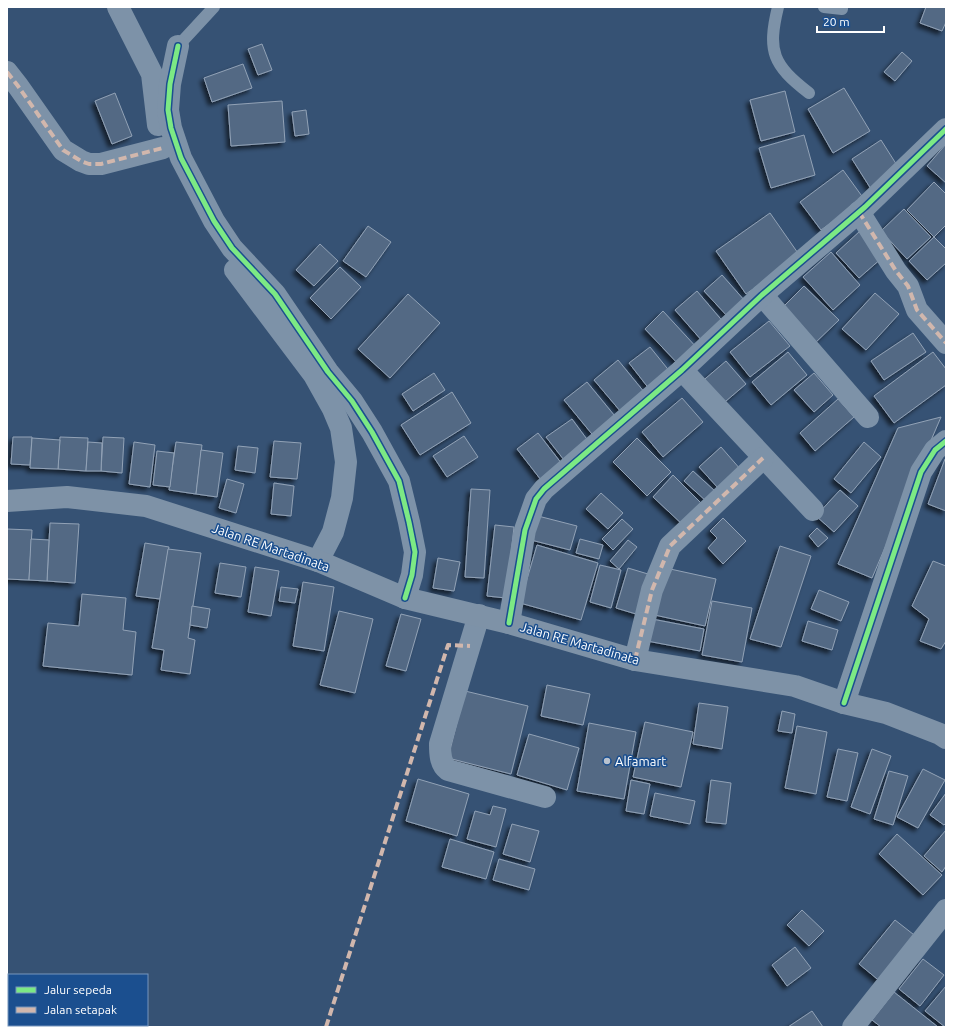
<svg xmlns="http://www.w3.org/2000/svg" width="953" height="1034" font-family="Ubuntu,sans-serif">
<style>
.building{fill:#526984;stroke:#92a2b6;filter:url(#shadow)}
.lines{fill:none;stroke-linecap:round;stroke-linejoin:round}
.lane{stroke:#7d92a8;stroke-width:12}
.street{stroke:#7d92a8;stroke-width:22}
.highway{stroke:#7e92a7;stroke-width:22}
.quiet{stroke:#d1b7ad;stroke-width:4;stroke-dasharray:8 4;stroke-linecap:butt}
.cycleway-casing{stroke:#1b4f8f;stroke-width:8}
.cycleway{stroke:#7ce984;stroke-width:5}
.poi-dot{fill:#b9c2ce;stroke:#1b4f8f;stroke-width:1.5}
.labels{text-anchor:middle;stroke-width:3;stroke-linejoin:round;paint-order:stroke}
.street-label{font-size:13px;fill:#fff;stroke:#1b4f8f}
.poi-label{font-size:13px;fill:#fff;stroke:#1b4f8f;text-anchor:start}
</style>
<defs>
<filter id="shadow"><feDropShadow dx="-3.5" dy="3.5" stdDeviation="2" flood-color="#0009"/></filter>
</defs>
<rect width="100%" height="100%" fill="#365274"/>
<g class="building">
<polygon points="926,7 946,7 946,22 942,31 920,23"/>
<polygon points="262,44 272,70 258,75 248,49"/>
<polygon points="902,52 912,61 895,81 884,72"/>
<polygon points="243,64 252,88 212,102 204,78"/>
<polygon points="844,88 870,131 833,153 808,109"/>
<polygon points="785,91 795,132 761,141 750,100"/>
<polygon points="115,93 132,136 112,144 95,101"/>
<polygon points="282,101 285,142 231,146 228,105"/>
<polygon points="306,110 309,134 295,136 292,112"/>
<polygon points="804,135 815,175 771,188 759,148"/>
<polygon points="881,140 900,170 871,189 852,159"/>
<polygon points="946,144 946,183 927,166"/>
<polygon points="843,170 864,199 821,230 800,202"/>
<polygon points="934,182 946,194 946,225 934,237 907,210"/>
<polygon points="904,209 931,237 907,259 881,231"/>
<polygon points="770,213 800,256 746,294 716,251"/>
<polygon points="368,226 391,242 366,277 343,261"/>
<polygon points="860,231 883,257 859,278 836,253"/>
<polygon points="934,237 946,249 946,263 927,280 909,261"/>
<polygon points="320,244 338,261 314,286 296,270"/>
<polygon points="831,252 860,285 833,310 803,277"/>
<polygon points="340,267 361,287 331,319 310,298"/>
<polygon points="722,275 745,301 728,317 704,291"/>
<polygon points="804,286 839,320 813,345 779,311"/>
<polygon points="697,291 725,324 703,342 675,310"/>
<polygon points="875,293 899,314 866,350 842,329"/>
<polygon points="408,294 440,323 390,378 358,349"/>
<polygon points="663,311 698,349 680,366 645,329"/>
<polygon points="769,321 790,346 750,377 730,352"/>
<polygon points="913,333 926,352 884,380 871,361"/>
<polygon points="650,347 671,373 650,390 629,363"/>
<polygon points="788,352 807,375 771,405 752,382"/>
<polygon points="933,352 946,369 946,385 894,423 874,396"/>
<polygon points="618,360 645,393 621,412 594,380"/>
<polygon points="726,361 746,384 719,407 699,384"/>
<polygon points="434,373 445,390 413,411 402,394"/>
<polygon points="814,373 833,395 814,412 794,390"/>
<polygon points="587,382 619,421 596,439 564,400"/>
<polygon points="452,392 471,423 420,455 401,425"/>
<polygon points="682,398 703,422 663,457 642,432"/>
<polygon points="838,399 854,417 815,451 800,433"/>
<polygon points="941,417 872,578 838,564 898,428"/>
<polygon points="572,419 589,442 564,460 546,437"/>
<polygon points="538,433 562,464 541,480 517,449"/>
<polygon points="464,436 478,457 447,477 433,456"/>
<polygon points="13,437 32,437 30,465 11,464"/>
<polygon points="60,437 88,438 86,471 58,469"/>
<polygon points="103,437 124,438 122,473 101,471"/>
<polygon points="32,438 60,440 58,469 30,468"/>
<polygon points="637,438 671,472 647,496 613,462"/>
<polygon points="274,441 301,443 297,479 270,477"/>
<polygon points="88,442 102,443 101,471 86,471"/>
<polygon points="134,442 155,445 150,487 129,484"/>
<polygon points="176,442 202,445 196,494 169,490"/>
<polygon points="864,442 881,457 851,493 834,479"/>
<polygon points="238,446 258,448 255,473 235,470"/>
<polygon points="721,447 741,470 718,488 699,467"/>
<polygon points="201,450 223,453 217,497 196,494"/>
<polygon points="157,451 174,453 170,487 153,485"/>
<polygon points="945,459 946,459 946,511 928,504"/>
<polygon points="693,471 715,491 706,501 684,481"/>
<polygon points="673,475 703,505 683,525 653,497"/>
<polygon points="227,479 244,484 236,513 219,508"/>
<polygon points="274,483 294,486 291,516 271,514"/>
<polygon points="471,489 490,490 484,578 465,577"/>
<polygon points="840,490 858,506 834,532 816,516"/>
<polygon points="601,493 623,513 608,529 586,509"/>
<polygon points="538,516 577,526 570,550 531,540"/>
<polygon points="723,518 746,541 723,564 708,548 717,538 710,531"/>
<polygon points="622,519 633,529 613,550 602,539"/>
<polygon points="50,523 79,524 75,583 47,581"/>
<polygon points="495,525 514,527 506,598 487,596"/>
<polygon points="817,528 828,538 818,547 809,536"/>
<polygon points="7,529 32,530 29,580 7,579"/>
<polygon points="31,539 49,540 47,581 29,580"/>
<polygon points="580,539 603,545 599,559 576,553"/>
<polygon points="628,540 637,547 619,569 610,561"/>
<polygon points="145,543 169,547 160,599 136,596"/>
<polygon points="537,545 598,563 581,620 520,603"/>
<polygon points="780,546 811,556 781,647 750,639"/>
<polygon points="168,549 201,553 188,638 195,640 190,674 161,670 164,650 152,648"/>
<polygon points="438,558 460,562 454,591 433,588"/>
<polygon points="933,561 946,566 946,641 941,649 920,641 929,619 912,606"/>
<polygon points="220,563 246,567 241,597 215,593"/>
<polygon points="600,565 621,570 611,608 590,602"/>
<polygon points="255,567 279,571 271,616 248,612"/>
<polygon points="661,567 716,579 705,626 650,614"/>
<polygon points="628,568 658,577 646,617 616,608"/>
<polygon points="303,582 334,587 324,651 293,646"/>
<polygon points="281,587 298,589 295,603 279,601"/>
<polygon points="819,590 849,602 841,621 811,609"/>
<polygon points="82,594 126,598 123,630 136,632 132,675 43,666 48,623 79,626"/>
<polygon points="712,601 752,608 742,662 702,655"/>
<polygon points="192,606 210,609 207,628 190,625"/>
<polygon points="339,611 373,619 355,693 320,685"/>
<polygon points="401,614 421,619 406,671 386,666"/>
<polygon points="652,619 704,629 700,651 647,641"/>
<polygon points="808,621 838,630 832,650 802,641"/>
<polygon points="547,685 590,694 583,725 541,716"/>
<polygon points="465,691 528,706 511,774 448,758"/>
<polygon points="699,703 728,707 722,749 693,744"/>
<polygon points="782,711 795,714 792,733 778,731"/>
<polygon points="645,722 693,732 681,787 633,777"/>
<polygon points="589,723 636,732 624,799 577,791"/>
<polygon points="797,726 827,732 816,794 785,788"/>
<polygon points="529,734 579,748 567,790 517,775"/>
<polygon points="838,749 858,753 847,801 827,797"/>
<polygon points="872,749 891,756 870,814 851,807"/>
<polygon points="923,769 945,780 918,828 897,817"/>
<polygon points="889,771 908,776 893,825 874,819"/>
<polygon points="418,779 469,794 457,836 406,821"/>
<polygon points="631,780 650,784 644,814 626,811"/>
<polygon points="711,780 731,783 726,824 706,822"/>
<polygon points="655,793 695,801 690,824 650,816"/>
<polygon points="946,793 946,823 944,825 930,815"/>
<polygon points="493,806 506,809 496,847 467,839 475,811 490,815"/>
<polygon points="512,824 539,831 530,862 503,854"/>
<polygon points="946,830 946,866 942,872 924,856"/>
<polygon points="897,834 942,875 923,895 879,854"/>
<polygon points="450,839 494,852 486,879 442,867"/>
<polygon points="499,859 535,869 529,890 493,880"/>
<polygon points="802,910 824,931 809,946 787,925"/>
<polygon points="895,920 918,938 882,983 859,964"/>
<polygon points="795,947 811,968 787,986 772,965"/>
<polygon points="923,959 944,975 920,1006 899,989"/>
<polygon points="946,986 946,1027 945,1027 925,1011"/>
<polygon points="894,992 938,1027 881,1027 872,1020"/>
<polygon points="812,1011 823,1027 788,1027"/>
</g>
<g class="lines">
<g class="lane">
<path d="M778 7C767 52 773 65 809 93"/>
<polyline points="824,7 842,9 842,7"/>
<polyline points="178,46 214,7"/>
</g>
<g class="street">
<polyline points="118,7 152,74 158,125"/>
<polyline points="178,46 170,84 168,110 171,128 181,158 214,221 232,248 275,294 328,372 352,401 372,432 399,481 409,522 415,552 412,575 405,598"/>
<polyline points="7,72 18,86 63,150 81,161 89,164 101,164 163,148"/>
<polyline points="859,212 896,271 908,286 917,310 946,343"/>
<polyline points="235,270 314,375 333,409 341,428 346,462 342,498 333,532 318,561"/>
<polyline points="762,295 868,417"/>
<polyline points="682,370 813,510"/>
<path d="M479 615 440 744C440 753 440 764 448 770L545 797"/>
<polyline points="509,623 525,530 536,499 544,489 682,370 762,295 865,207 946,129"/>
<polyline points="635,660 652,590 670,546 763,458"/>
<polyline points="844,703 921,472 935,450 946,441"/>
<polyline points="853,1027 946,910"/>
</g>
<polyline class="highway" points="7,501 67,497 146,506 318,561 405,598 509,623 635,660 795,686 844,703 886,713 940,734 946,738"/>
<g class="quiet">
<polyline points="7,72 18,86 63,150 81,161 89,164 101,164 163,148"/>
<polyline points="859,212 896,271 908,286 917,310 946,343"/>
<polyline points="635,660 652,590 670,546 763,458"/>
<polyline points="326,1027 448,645 470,646"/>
</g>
<g class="cycleway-casing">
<g id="cycleway">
<polyline points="178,46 170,84 168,110 171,128 181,158 214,221 232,248 275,294 328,372 352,401 372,432 399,481 409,522 415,552 412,575 405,598"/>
<polyline points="509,623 525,530 536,499 544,489 682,370 762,295 865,207 946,129"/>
<polyline points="844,703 921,472 935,450 946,441"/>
</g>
</g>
<use href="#cycleway" class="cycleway"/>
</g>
<circle class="poi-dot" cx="607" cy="761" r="4"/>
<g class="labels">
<g class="street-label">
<text transform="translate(271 547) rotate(19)" y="5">Jalan RE Martadinata</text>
<text transform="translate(580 643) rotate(16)" y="5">Jalan RE Martadinata</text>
</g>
<g class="poi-label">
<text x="615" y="766">Alfamart</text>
</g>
</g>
<rect width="953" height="1034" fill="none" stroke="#ffffff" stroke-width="16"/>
<rect x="8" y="974" width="140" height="52" fill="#1b4f8f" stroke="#7695bc"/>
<rect x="16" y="987" width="20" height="6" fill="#7ce984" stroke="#7695bc"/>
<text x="44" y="994" font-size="12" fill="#ffffff">Jalur sepeda</text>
<rect x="16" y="1007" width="20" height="6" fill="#d1b7ad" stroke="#7695bc"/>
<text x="44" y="1014" font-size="12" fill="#ffffff">Jalan setapak</text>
<path d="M817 26v6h67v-6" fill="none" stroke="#ffffff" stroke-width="2"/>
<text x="823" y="26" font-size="12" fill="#ffffff" stroke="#1b4f8f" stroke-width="3" paint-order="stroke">20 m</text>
</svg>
